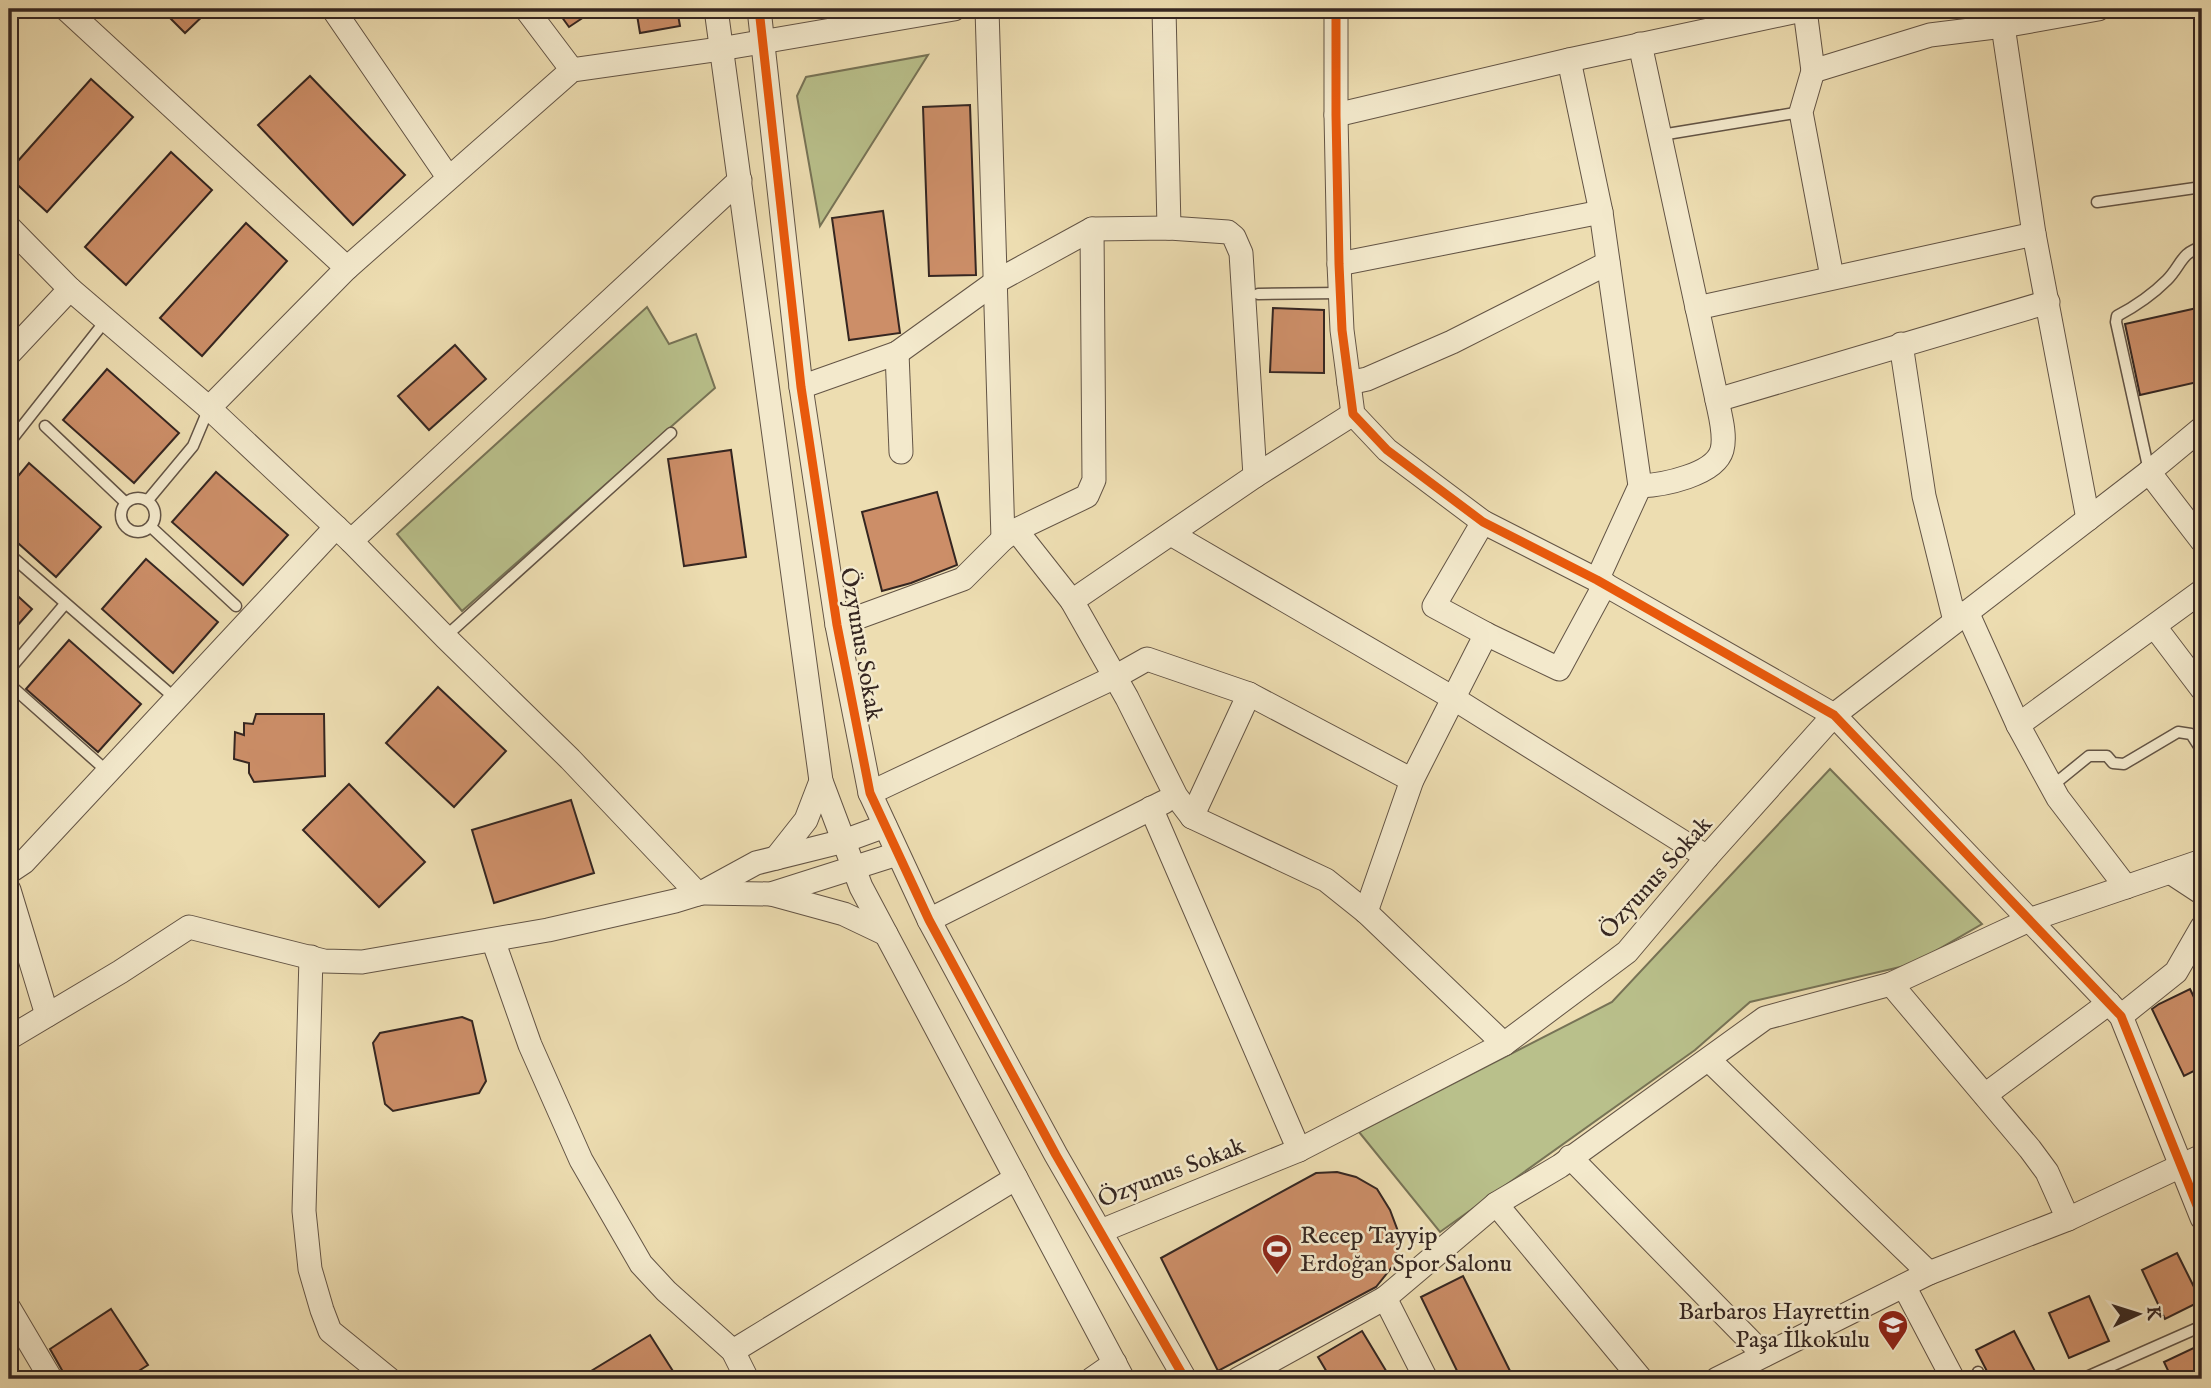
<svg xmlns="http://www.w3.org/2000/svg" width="2211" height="1388" font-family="'IM FELL English',serif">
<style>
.green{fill:#b9c08b;stroke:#777356;stroke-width:2}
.building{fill:#cc8e68;stroke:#352621;stroke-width:2}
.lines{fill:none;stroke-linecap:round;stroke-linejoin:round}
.service-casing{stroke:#635445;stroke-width:13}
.minor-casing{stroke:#635445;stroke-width:25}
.service{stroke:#f3e9cc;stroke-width:10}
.minor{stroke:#f3e9cc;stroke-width:23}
.cycleway-casing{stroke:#f3e9cc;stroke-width:13}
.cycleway{stroke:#e8590c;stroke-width:9}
.labels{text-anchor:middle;stroke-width:5;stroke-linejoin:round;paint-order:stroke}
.street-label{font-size:24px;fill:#352621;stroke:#f3e9cc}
.poi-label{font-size:24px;fill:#352621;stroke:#f3e9cc;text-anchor:start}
</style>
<rect width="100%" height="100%" fill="#edddb1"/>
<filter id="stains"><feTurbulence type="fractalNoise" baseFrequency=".00286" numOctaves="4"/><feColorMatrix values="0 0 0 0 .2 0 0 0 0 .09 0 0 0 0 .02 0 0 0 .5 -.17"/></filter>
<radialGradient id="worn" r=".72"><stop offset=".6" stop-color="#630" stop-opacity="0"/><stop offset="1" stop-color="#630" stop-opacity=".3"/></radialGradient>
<g class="green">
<polygon points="928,55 820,226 797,96 806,77"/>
<polygon points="647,307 669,344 696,334 715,388 462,611 397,534"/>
<polygon points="1830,769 1982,924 1913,964 1750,1002 1695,1050 1440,1232 1359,1132 1612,1002"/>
</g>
<g class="building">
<polygon points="161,9 210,9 185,33"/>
<polygon points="556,9 596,9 569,27"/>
<polygon points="636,9 677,9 680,26 640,33"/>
<polygon points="310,76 405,175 353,225 258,125"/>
<polygon points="91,79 133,117 47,212 9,177 9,171"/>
<polygon points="970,105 976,275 929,276 923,107"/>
<polygon points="171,152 212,190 126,285 85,247"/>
<polygon points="883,211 900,333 849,340 832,218"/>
<polygon points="246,223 287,261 202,356 160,318"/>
<polygon points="1273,308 1324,310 1324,373 1270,372"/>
<polygon points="2197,308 2202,331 2202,381 2140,395 2125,324"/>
<polygon points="455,345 486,379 429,430 398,396"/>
<polygon points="107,369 179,433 134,483 63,420"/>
<polygon points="731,450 746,557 684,566 668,459"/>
<polygon points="29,463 101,527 56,577 9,535 9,487"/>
<polygon points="216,472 288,535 243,585 172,522"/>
<polygon points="937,492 957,565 911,583 882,591 862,512"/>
<polygon points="146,559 218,622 173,673 102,609"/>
<polygon points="9,588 32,609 9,635"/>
<polygon points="69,640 141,704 98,752 26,689"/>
<polygon points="438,687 506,751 454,807 386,743"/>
<polygon points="256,714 324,714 325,776 254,782 249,773 249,763 234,759 235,732 244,735 244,723 253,724"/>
<polygon points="349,784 425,862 379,907 303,830"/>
<polygon points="571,800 594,873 494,903 472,830"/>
<polygon points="2190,989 2202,1014 2202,1067 2184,1076 2152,1009 2159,1004"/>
<polygon points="462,1017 472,1021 486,1081 479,1093 393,1111 385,1104 373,1043 380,1033"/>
<polygon points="1337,1172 1356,1177 1377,1189 1390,1210 1399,1234 1396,1262 1376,1287 1218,1371 1161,1258 1316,1173"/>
<polygon points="2177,1253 2201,1301 2165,1319 2142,1270"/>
<polygon points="1463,1276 1514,1379 1461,1379 1421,1297"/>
<polygon points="2089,1296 2109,1341 2069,1358 2049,1313"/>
<polygon points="111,1309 148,1365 126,1379 65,1379 63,1372 50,1349"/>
<polygon points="1362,1331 1391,1379 1331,1379 1318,1357"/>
<polygon points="2014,1331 2039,1379 1991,1379 1976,1350"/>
<polygon points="650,1335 678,1379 578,1379"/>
<polygon points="2202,1344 2202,1379 2172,1379 2164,1362"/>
</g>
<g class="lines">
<g class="service-casing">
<g id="service">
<polyline points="1661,135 1801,112"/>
<polyline points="2097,202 2202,187"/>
<polyline points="1258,294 1341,293"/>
<polyline points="45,426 125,502"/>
<polyline points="9,443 106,320"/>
<path d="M2149 471 2116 322 2117 316C2136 306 2152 295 2167 280 2181 266 2181 252 2202 247"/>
<circle cx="138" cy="515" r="17"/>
<polyline points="148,500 193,446 209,408"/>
<polyline points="151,527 236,606"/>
<polyline points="9,554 176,699"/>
<polyline points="445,637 671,433"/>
<polyline points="9,670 65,604"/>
<polyline points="9,684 99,764"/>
<polyline points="2052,786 2089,756 2107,756 2113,763 2124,764 2129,761 2178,732 2191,734 2202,751"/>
<polyline points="1978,1372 1981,1379"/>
<polyline points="2082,1379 2202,1326"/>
</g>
</g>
<g class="minor-casing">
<g id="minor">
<polyline points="66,9 347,268"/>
<polyline points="333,9 448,177"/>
<polyline points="526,9 572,70"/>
<polyline points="716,9 821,781 861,887 1123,1379"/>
<polyline points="759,9 801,387 837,625 870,793 929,920 1056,1155 1185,1379"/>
<polyline points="987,9 1003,539"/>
<polyline points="1164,9 1169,228"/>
<polyline points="1336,9 1336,115 1339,264 1342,330 1353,414 1387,450 1483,522 1597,580 1834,715 2121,1016 2202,1218"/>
<polyline points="1805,10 1813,71 1930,35 2003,26 2098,9"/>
<polyline points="2003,26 2034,234 2088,519"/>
<polyline points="1569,60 1601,212 1640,486 1597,580"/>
<polyline points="1813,71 1801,112 1832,277"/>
<polyline points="1336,115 1569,60 1807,9"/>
<polyline points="9,227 70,289 209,408 351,541 445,637 570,759 698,894"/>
<polyline points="1339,264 1601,212"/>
<polyline points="1697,308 2034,234"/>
<polyline points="1901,344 1924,496 1955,621"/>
<polyline points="897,353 901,452"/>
<polyline points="9,354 70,289"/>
<polyline points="1349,383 1367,379 1452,342 1608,263"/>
<polyline points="801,387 897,353 997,281 1092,229 1169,228 1228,232 1234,237 1241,253 1255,476"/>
<polyline points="1717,400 2048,302"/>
<polyline points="209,408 347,268 572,70 720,49 954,9"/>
<polyline points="2149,472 2202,541"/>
<path d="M1640 486C1663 485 1715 475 1722 450 1726 435 1720 415 1717 400L1640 44"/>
<polyline points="1483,522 1434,606 1486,634 1559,669 1605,584"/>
<polyline points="1016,530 1072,601 1255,476 1353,414"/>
<polyline points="1171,534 1453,698 1707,857"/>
<polyline points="351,541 740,180"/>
<polyline points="1072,601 1127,698 1176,796 1192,817 1326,880 1366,912 1504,1044"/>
<polyline points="1967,612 2018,725 2058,798 2126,887"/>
<polyline points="837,625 963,579 1003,539 1016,530 1087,496 1094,480 1092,229"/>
<polyline points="2155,627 2202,689"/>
<polyline points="2018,725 2202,591"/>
<polyline points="870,793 1115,677 1147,659 1249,694 1412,780"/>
<polyline points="1151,808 1299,1150"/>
<polyline points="1192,817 1249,694"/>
<polyline points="776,858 806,820 821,781"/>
<polyline points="9,872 24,862 336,527"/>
<polyline points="2170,872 2202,893"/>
<polyline points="9,890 47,1015"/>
<polyline points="704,893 771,894 897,854"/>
<polyline points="771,894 844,914 886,934"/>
<polyline points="1366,912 1412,780 1486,634"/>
<polyline points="929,920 1164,802"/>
<polyline points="493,940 530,1045 581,1160 641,1264 666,1291 733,1351 747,1379"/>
<polyline points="311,957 304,1211 310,1269 322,1310 330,1331 389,1379"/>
<polyline points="1891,984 2030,1149 2047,1172 2068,1219"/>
<polyline points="2121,1016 2176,972 2202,927"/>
<polyline points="9,1038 120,972 189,927 324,961 362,962 548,930 675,901 701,893 756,863 844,841 885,826"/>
<polyline points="1709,1060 1929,1273"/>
<polyline points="1985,1095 2109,1003"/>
<polyline points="1570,1157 1764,1355"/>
<polyline points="1496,1204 1641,1379"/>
<polyline points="1101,1231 1299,1150 1504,1044 1627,952 1707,857 1834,715 2149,472 2202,428"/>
<polyline points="1904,1286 1953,1379"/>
<polyline points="1385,1298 1426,1379"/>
<polyline points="9,1308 51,1379"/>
<polyline points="733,1351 1016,1178"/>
<polyline points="1092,1379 1115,1363"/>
<polyline points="1238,1379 1385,1298 1496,1204 1560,1166 1765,1018 1891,984 2029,920 2202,861"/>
<polyline points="1717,1379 1929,1273 2068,1219 2202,1156"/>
</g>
</g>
<use href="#service" class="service"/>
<use href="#minor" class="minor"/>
<g class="cycleway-casing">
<g id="cycleway">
<polyline points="759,9 801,387 837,625 870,793 929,920 1056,1155 1185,1379"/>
<polyline points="1336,9 1336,115 1339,264 1342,330 1353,414 1387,450 1483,522 1597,580 1834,715 2121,1016 2202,1218"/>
</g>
</g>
<use href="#cycleway" class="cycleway"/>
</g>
<defs>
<g id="stadium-pin" transform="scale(1.575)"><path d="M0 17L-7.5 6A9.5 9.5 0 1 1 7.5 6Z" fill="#8f2418" stroke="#f3e9cc"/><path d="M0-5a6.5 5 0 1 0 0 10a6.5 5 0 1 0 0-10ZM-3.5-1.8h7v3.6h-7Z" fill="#fff"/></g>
<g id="school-pin" transform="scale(1.575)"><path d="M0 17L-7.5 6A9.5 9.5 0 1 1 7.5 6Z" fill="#8f2418" stroke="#f3e9cc"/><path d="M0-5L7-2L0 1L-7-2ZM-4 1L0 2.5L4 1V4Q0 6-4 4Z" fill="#fff"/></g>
</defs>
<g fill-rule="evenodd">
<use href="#stadium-pin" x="1277" y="1249"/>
<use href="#school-pin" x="1893" y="1325"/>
</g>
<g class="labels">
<g class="street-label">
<text transform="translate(862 644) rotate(80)" y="8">Özyunus Sokak</text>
<text transform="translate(1655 877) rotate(-48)" y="8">Özyunus Sokak</text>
<text transform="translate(1171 1172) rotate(-21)" y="8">Özyunus Sokak</text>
</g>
<g class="poi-label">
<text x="1300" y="1243">Recep Tayyip<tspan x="1300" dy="28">Erdoğan Spor Salonu</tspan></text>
<text x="1870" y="1319" text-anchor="end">Barbaros Hayrettin<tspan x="1870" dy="28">Paşa İlkokulu</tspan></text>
</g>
</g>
<rect width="2211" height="1388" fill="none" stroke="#edddb1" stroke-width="35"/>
<rect x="10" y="10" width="2190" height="1367" fill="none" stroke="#352621" stroke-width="3.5"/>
<rect x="18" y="18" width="2176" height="1353" fill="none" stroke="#352621" stroke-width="2"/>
<g transform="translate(2138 1314) rotate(86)" stroke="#f3e9cc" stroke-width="5" paint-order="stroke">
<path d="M0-5L12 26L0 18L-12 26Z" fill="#352621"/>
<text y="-10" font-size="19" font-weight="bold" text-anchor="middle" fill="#352621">K</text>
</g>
<rect width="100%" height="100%" filter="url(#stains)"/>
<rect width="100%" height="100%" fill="url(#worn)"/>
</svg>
